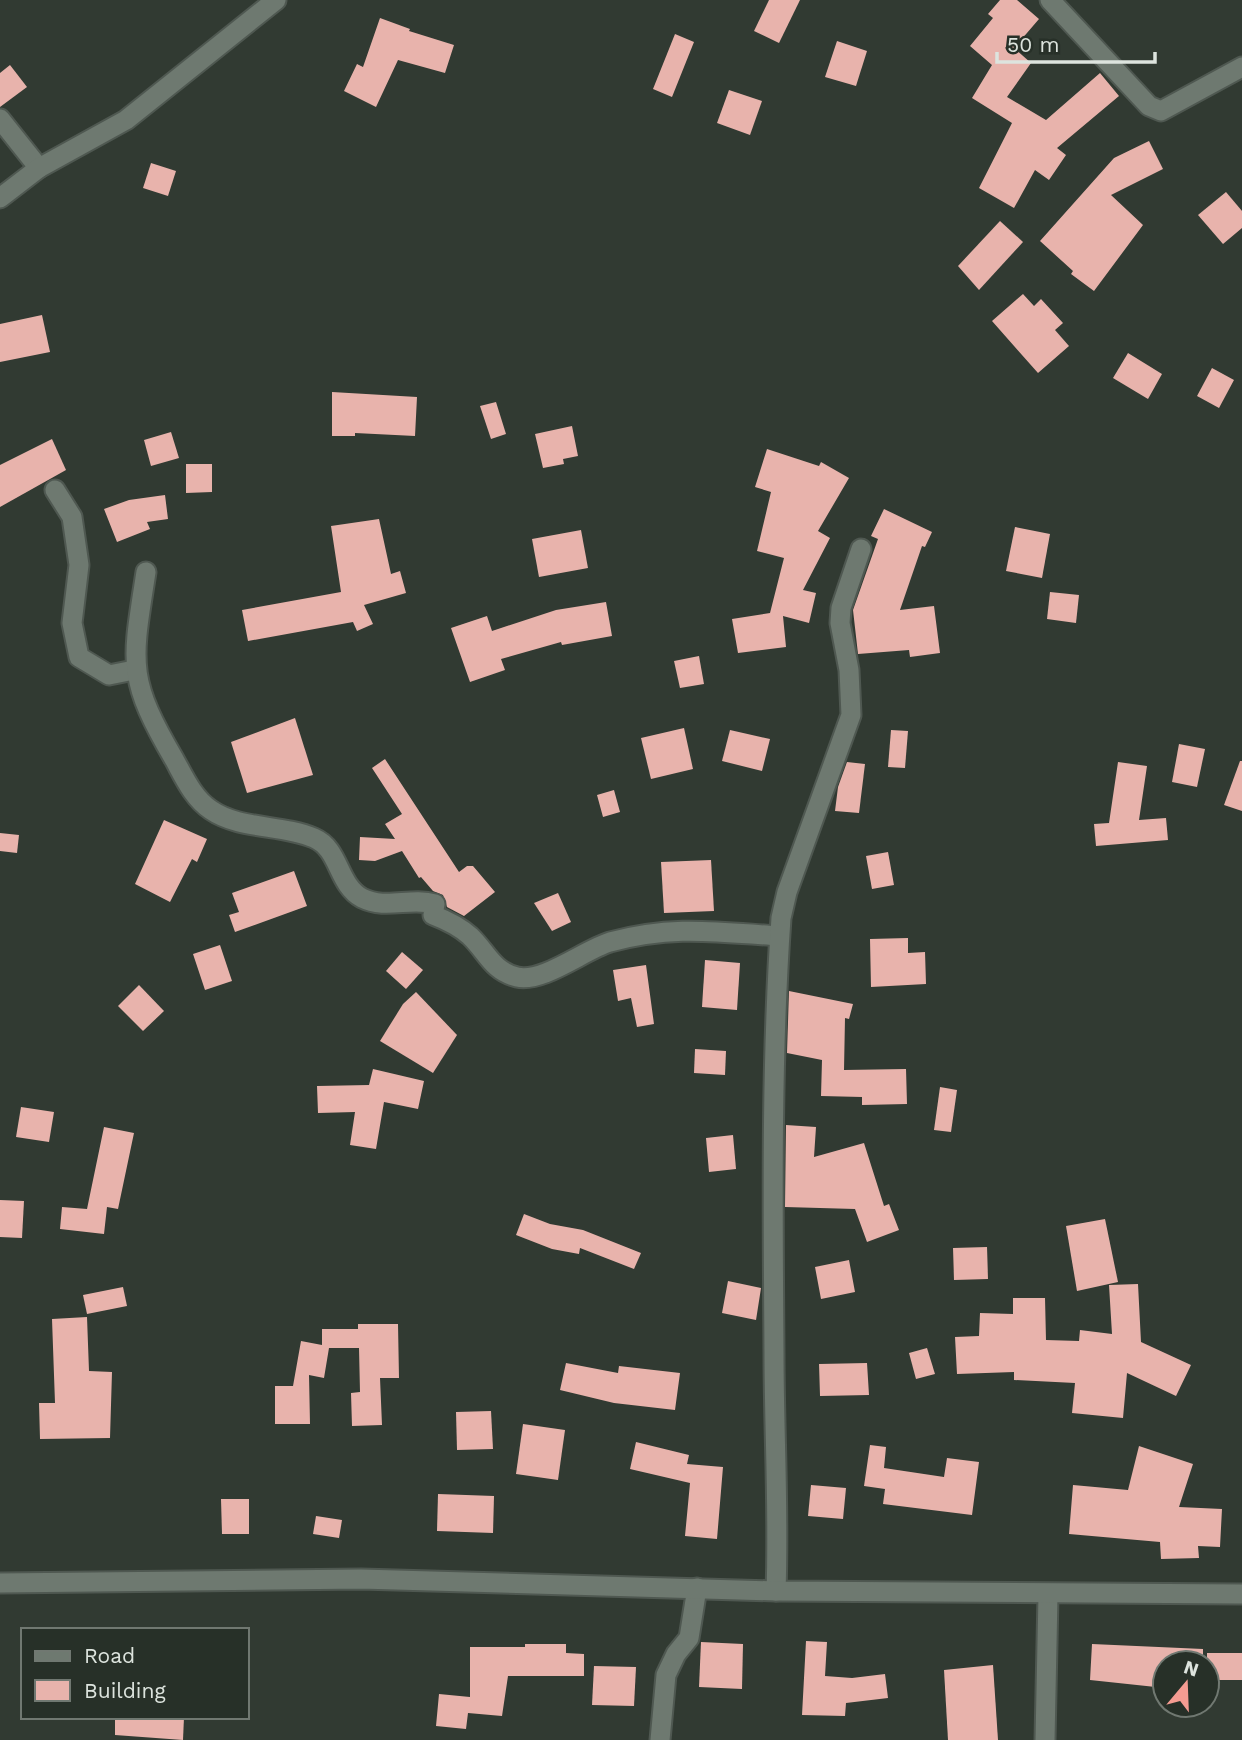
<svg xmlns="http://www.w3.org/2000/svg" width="1242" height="1740" font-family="'Work Sans',sans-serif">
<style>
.building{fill:#e8b3ac}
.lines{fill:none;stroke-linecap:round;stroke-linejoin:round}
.minor-casing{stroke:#4f5851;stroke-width:23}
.secondary-casing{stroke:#4f5851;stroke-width:23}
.minor{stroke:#6e7970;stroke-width:19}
.secondary{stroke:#6e7970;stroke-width:19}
</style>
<rect width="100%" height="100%" fill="#313a32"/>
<g class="building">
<polygon points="769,0 800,0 779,43 754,31"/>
<polygon points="1000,0 1017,0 1039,19 1014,48 1031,63 1007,97 1046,120 1100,73 1119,96 1057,148 1066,155 1049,180 1035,170 1014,208 979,188 1012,123 972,98 992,65 970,46 993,18 988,14"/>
<polygon points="380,18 410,29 409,31 454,45 445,73 398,60 376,107 344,91 357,64 363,67"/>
<polygon points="675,34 694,42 672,97 653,89"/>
<polygon points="837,41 867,51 856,86 825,77"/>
<polygon points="10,65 27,87 0,107 0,73"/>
<polygon points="729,90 762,101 750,135 717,123"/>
<polygon points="1149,141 1163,169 1111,195 1143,225 1094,291 1071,274 1073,271 1040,241 1114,158"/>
<polygon points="151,163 176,171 168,196 143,188"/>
<polygon points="1226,192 1242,211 1242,228 1223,244 1198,215"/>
<polygon points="1000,221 1023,242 979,290 958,266"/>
<polygon points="1023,294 1034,306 1041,299 1063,323 1055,330 1069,346 1038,373 992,321"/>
<polygon points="42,315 50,352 0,362 0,324"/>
<polygon points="1128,353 1162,374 1148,399 1113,378"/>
<polygon points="1212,368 1234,380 1219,408 1197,396"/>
<polygon points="332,392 417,397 415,436 355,433 355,436 332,436"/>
<polygon points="496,402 506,434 491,439 480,406"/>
<polygon points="572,426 578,456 563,459 564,464 543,468 535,434"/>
<polygon points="171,432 179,458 151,466 144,440"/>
<polygon points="52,439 66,470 0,507 0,465"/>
<polygon points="767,449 819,466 821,462 849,478 818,531 830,538 803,590 816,593 809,623 783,616 786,647 738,653 732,619 770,613 784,558 757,551 771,492 755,487"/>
<polygon points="186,464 212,464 212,492 186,493"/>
<polygon points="165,495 168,519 147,522 150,529 117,542 104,509 129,500"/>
<polygon points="884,509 932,532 925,547 922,546 900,610 934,606 940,653 910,657 909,650 858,654 853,610 878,539 871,536"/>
<polygon points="379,519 391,574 400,571 406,593 364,605 373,624 357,631 353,622 248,641 242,610 341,592 331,526"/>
<polygon points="1015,527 1050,534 1042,578 1006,571"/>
<polygon points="581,530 588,568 539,577 532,539"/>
<polygon points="1050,592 1079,595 1076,623 1047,619"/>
<polygon points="606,602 612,636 562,645 561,642 501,659 505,670 470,682 451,628 487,616 492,631 556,610"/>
<polygon points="699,656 704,684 680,688 674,661"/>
<polygon points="295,718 313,775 247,793 231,742"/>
<polygon points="684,728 693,769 651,779 641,738"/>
<polygon points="730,730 770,739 762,771 722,761"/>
<polygon points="891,730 908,731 905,768 888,767"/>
<polygon points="1179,744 1205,749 1197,787 1172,782"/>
<polygon points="385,759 459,872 467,866 473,866 495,892 464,916 447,907 443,895 433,891 421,877 419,878 402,851 375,861 359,860 360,837 395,839 385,824 402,814 372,768"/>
<polygon points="1240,761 1242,761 1242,811 1224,805"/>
<polygon points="847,762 865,764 859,813 835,811 838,787"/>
<polygon points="1118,762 1147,766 1139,820 1166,818 1168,840 1096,846 1094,824 1109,823"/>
<polygon points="614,790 620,812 603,817 597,795"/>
<polygon points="164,820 207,839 197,862 192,859 170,902 135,884"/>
<polygon points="0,833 19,835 17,853 0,851"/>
<polygon points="888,852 894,885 872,889 866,856"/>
<polygon points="711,860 714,911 664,913 661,862"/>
<polygon points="294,871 307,906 235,932 229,915 239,912 232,893"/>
<polygon points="558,893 571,922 552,931 534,903"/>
<polygon points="908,938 908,953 925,952 926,984 871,987 870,939"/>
<polygon points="220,945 232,981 205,990 193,954"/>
<polygon points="402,952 423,970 406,989 386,971"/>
<polygon points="705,960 740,963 737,1010 702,1007"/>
<polygon points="646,965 654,1024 637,1027 631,998 618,1001 613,970"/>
<polygon points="139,985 164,1011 143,1031 118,1006"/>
<polygon points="789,991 853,1004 849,1019 845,1018 844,1070 906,1069 907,1104 862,1105 862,1097 821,1096 822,1060 787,1053"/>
<polygon points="416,992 457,1035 433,1073 380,1041 403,1004"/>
<polygon points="695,1049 726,1051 725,1075 694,1073"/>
<polygon points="373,1069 424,1081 418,1109 384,1102 376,1149 350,1145 355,1112 318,1113 317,1086 369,1085"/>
<polygon points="940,1087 957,1090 951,1132 934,1130"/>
<polygon points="21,1107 54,1112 49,1142 16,1137"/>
<polygon points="786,1125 816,1127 814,1157 864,1143 884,1206 889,1204 899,1230 867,1242 855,1209 785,1207"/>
<polygon points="104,1127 134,1133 118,1209 107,1207 104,1234 60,1229 62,1207 87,1209"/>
<polygon points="733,1135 736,1169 709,1172 706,1138"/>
<polygon points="0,1200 24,1201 22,1238 0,1237"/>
<polygon points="524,1214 550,1224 583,1230 641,1253 634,1269 580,1248 579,1254 552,1249 516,1235"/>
<polygon points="1105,1219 1118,1282 1077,1291 1066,1226"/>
<polygon points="987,1247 988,1279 954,1280 953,1248"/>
<polygon points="849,1260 855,1292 821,1299 815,1267"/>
<polygon points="728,1281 761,1288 756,1320 722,1313"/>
<polygon points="1138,1284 1141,1342 1191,1365 1176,1396 1127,1373 1123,1418 1072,1413 1075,1383 1014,1380 1014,1372 957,1374 955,1337 979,1336 980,1313 1013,1314 1013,1298 1045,1298 1046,1340 1079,1341 1080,1330 1112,1334 1109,1285"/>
<polygon points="123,1287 127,1306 87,1314 83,1295"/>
<polygon points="87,1317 89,1371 112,1372 110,1438 40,1439 39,1403 55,1403 52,1319"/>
<polygon points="358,1324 398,1324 399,1378 380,1378 382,1425 352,1426 351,1393 360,1392 359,1348 329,1348 324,1378 309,1375 310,1424 275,1424 275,1386 293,1386 301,1341 322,1345 322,1329 358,1329"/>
<polygon points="927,1348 935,1374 916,1379 909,1353"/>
<polygon points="566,1363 618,1373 619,1366 680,1373 675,1410 614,1403 560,1390"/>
<polygon points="867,1363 869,1395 820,1396 819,1364"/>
<polygon points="491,1411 493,1449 457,1450 456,1412"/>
<polygon points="523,1424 565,1430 558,1480 516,1474"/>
<polygon points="636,1442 689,1455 687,1464 723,1467 717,1539 685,1536 690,1483 630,1469"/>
<polygon points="870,1445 886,1447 884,1468 944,1477 947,1458 979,1462 972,1515 883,1504 885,1489 864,1486"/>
<polygon points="1139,1446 1193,1464 1179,1507 1222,1509 1220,1547 1198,1546 1199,1558 1161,1559 1160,1542 1069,1534 1073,1485 1128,1490"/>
<polygon points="811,1485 846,1488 843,1519 808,1516"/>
<polygon points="438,1494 494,1496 493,1533 437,1531"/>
<polygon points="221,1499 249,1499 249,1534 222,1534"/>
<polygon points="316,1516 342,1520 339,1538 313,1534"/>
<polygon points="806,1641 827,1642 825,1676 852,1678 885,1674 888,1698 846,1703 845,1716 802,1715"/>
<polygon points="701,1642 743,1644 742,1689 699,1687"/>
<polygon points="525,1644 566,1644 566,1653 584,1654 584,1676 508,1676 502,1716 468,1713 466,1729 436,1726 439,1694 470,1697 470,1647 525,1647"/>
<polygon points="1092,1644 1203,1649 1203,1663 1165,1663 1165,1688 1090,1680"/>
<rect x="1207" y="1653" width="35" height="27"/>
<polygon points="993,1665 998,1740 948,1740 944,1670"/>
<polygon points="594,1666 636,1667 634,1706 592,1705"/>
<polygon points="115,1717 184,1717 183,1740 115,1735"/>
</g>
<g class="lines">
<g class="minor-casing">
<g id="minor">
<polyline points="1050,0 1149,106 1161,111 1242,67"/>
<polyline points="0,119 39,168"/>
<polyline points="0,198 39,168 126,120 276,0"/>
<polyline points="55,490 72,517 79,565 72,623 79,657 109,675 134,670"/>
<path d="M146 572C132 663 126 677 174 759 184 777 193 798 211 810 240 830 282 824 314 838 340 849 337 884 362 898 386 910 410 897 435 904L433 915C446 920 460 927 470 936 487 952 492 971 517 977 543 983 584 950 610 942 673 925 716 932 779 936"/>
<path d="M776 1591C779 1511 774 1432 774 1353 773 1208 771 1063 781 918L787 892 851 715 849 670 840 623 841 608 861 549"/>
<polyline points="660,1740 666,1675 676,1654 689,1638 697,1588"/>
<polyline points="1045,1740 1048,1595"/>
</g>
</g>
<g class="secondary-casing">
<polyline id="secondary" points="0,1583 361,1579 776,1591 1242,1594"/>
</g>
<use href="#minor" class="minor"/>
<use href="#secondary" class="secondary"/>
</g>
<rect x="21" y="1628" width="228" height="91" fill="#273028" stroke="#707871" stroke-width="2"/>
<rect x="35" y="1651" width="35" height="10" fill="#6e7970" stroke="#707871" stroke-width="2"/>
<text x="84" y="1663" font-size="21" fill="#dde4de">Road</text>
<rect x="35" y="1680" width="35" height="21" fill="#e8b3ac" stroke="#707871" stroke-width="2"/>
<text x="84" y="1698" font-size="21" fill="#dde4de">Building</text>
<g transform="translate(1186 1684) rotate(19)"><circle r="33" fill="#273028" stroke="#707871" stroke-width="2"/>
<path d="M0-5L12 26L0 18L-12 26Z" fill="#f59c92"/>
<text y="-10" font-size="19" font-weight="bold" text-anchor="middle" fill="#dde4de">N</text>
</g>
<path d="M997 52v10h158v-10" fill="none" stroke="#dde4de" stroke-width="3.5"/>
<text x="1007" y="52" font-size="21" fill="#dde4de" stroke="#273028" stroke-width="5" paint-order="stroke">50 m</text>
</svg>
